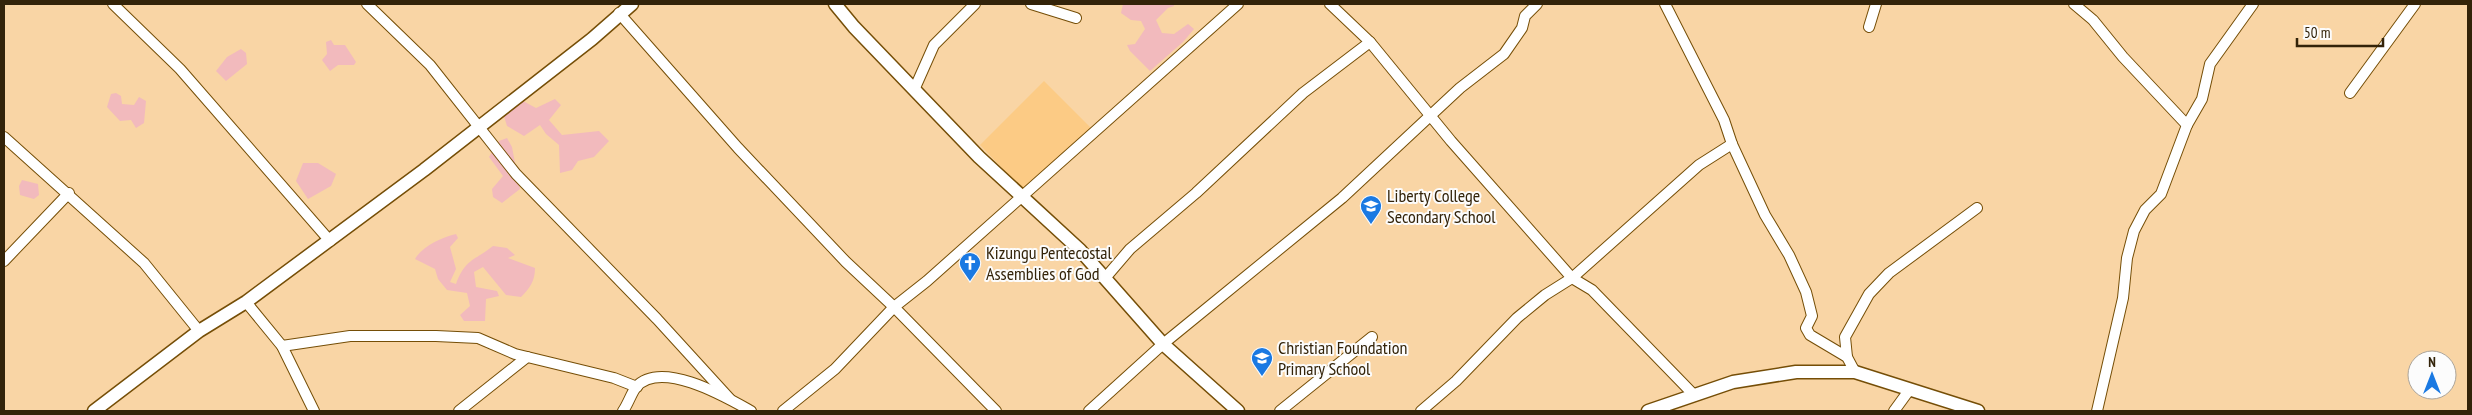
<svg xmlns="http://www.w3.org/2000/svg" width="2472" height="415" font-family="'PT Sans Narrow',sans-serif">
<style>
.built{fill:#fccb85}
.green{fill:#f2babd}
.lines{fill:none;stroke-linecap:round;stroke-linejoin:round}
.minor-casing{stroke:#754e07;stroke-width:12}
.tertiary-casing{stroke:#754e07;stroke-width:15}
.minor{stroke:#fff;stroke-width:10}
.tertiary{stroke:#fff;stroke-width:12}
.labels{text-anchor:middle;stroke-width:4;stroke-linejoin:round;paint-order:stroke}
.poi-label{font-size:18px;fill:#332309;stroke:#fcfcfc;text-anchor:start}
</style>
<rect width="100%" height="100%" fill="#f9d5a5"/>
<polygon class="built" points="1044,81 1091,128 1024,191 980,145"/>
<g class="green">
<polygon points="1123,4 1174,4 1174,6 1168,8 1156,20 1162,33 1174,34 1188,24 1194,29 1183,42 1150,71 1130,51 1127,45 1135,44 1145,29 1141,21 1131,20 1121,13"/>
<polygon points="331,40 334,45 345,45 356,62 354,65 338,65 330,71 322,60 327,54 326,42"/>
<polygon points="241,49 246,53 247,64 226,81 216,71 227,57"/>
<polygon points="116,93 121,96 122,104 134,105 139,97 146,101 144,123 136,128 131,120 120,121 107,107 111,94"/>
<polygon points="555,99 561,105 549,120 562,135 599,131 609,141 594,157 578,161 572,170 560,173 559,145 546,134 540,125 524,136 507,126 503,113 523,101 536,108"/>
<polygon points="507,138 512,147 520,189 502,203 493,197 492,189 503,176 489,157 499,141"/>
<polygon points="303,163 318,163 336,174 331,186 308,199 296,181"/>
<polygon points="22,180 38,184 39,195 34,199 20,195 19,186"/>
<path d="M456 234 458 238 450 247 456 269 450 282 456 284C465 259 474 261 493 246L507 248 515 255 508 258 535 268C535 281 530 288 521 297L506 295 483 267 474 272 476 287 497 291 499 296 486 299 485 321H464L460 315 470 306 467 293 447 290 438 279 435 269 415 259C422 246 443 237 456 234Z"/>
</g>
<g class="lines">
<g class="minor-casing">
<g id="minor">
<polyline points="113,4 180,69 330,241"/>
<polyline points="367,4 430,65 516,174 657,319 730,399"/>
<polyline points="1031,4 1076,18"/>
<polyline points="1330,4 1370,42 1451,141 1572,278 1592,290 1694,395"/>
<polyline points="1665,4 1724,120 1732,144 1765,215 1789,255 1806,292 1812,316 1806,328 1810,335 1847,357 1855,372"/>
<polyline points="2074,4 2093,20 2123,57 2187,125"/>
<polyline points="619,13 738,148 846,262 894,307 996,411"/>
<polyline points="1869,27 1876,4"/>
<polyline points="914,90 934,45 975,4"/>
<polyline points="2350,93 2415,4"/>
<polyline points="4,137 144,263 199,331"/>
<polyline points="4,261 69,193"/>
<polyline points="1106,277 1130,249 1196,193 1303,93 1370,42"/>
<polyline points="246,302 282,346 314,411"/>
<polyline points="282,346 350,336 436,336 478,338 515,354 614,378 637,387"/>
<polyline points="1847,357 1845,337 1869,294 1889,273 1977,208"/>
<polyline points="459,411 527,357"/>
<path d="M623 411C628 404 631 394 636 387 661 359 726 397 751 411"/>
<polyline points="783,411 835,369 894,307 927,281 1238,4"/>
<polyline points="1089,411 1163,344 1342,198 1460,88 1504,54 1522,28 1525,16 1537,4"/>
<polyline points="1280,411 1372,337"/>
<polyline points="1421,411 1456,381 1517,318 1545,295 1572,278 1699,165 1732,144"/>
<polyline points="1894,411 1910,389"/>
<polyline points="2097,411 2123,298 2127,258 2134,231 2145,210 2161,194 2187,125 2202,99 2210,64 2253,4"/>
</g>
</g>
<g class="tertiary-casing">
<g id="tertiary">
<polyline points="835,4 854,27 979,157 1080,250 1163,344 1238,411"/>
<polyline points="94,411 199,331 246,302 424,170 592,39 632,4"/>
<polyline points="1648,411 1733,382 1796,372 1855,372 1978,411"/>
</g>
</g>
<use href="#minor" class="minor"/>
<use href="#tertiary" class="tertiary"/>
</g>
<defs>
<g id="university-pin" transform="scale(1.125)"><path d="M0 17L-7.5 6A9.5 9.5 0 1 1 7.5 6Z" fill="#1a79e2" stroke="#fcfcfc"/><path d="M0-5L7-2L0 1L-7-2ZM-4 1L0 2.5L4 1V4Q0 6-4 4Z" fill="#fff"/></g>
<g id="church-pin" transform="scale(1.125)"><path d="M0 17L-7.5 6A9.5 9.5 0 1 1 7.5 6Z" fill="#1a79e2" stroke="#fcfcfc"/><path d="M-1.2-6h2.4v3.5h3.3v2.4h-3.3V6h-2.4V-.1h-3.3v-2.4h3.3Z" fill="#fff"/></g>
<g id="school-pin" transform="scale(1.125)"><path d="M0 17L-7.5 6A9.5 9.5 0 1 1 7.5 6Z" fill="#1a79e2" stroke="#fcfcfc"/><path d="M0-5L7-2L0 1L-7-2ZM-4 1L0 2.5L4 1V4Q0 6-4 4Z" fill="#fff"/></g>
</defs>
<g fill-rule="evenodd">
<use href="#university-pin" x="1371" y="206"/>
<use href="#church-pin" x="970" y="263"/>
<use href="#school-pin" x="1262" y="358"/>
</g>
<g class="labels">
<g class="poi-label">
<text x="1387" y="202">Liberty College<tspan x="1387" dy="21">Secondary School</tspan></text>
<text x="986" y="259">Kizungu Pentecostal<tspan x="986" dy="21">Assemblies of God</tspan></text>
<text x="1278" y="354">Christian Foundation<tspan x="1278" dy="21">Primary School</tspan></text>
</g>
</g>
<rect width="2472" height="415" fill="none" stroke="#332309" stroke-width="10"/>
<g transform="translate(2432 375)"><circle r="24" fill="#fcfcfc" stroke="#aca59b"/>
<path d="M0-4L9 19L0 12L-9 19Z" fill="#1a79e2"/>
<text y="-8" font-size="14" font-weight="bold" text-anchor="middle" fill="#332309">N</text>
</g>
<path d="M2297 38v8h86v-8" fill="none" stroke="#332309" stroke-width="2.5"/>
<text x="2304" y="38" font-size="15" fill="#332309" stroke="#fcfcfc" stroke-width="4" paint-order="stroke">50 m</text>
</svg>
